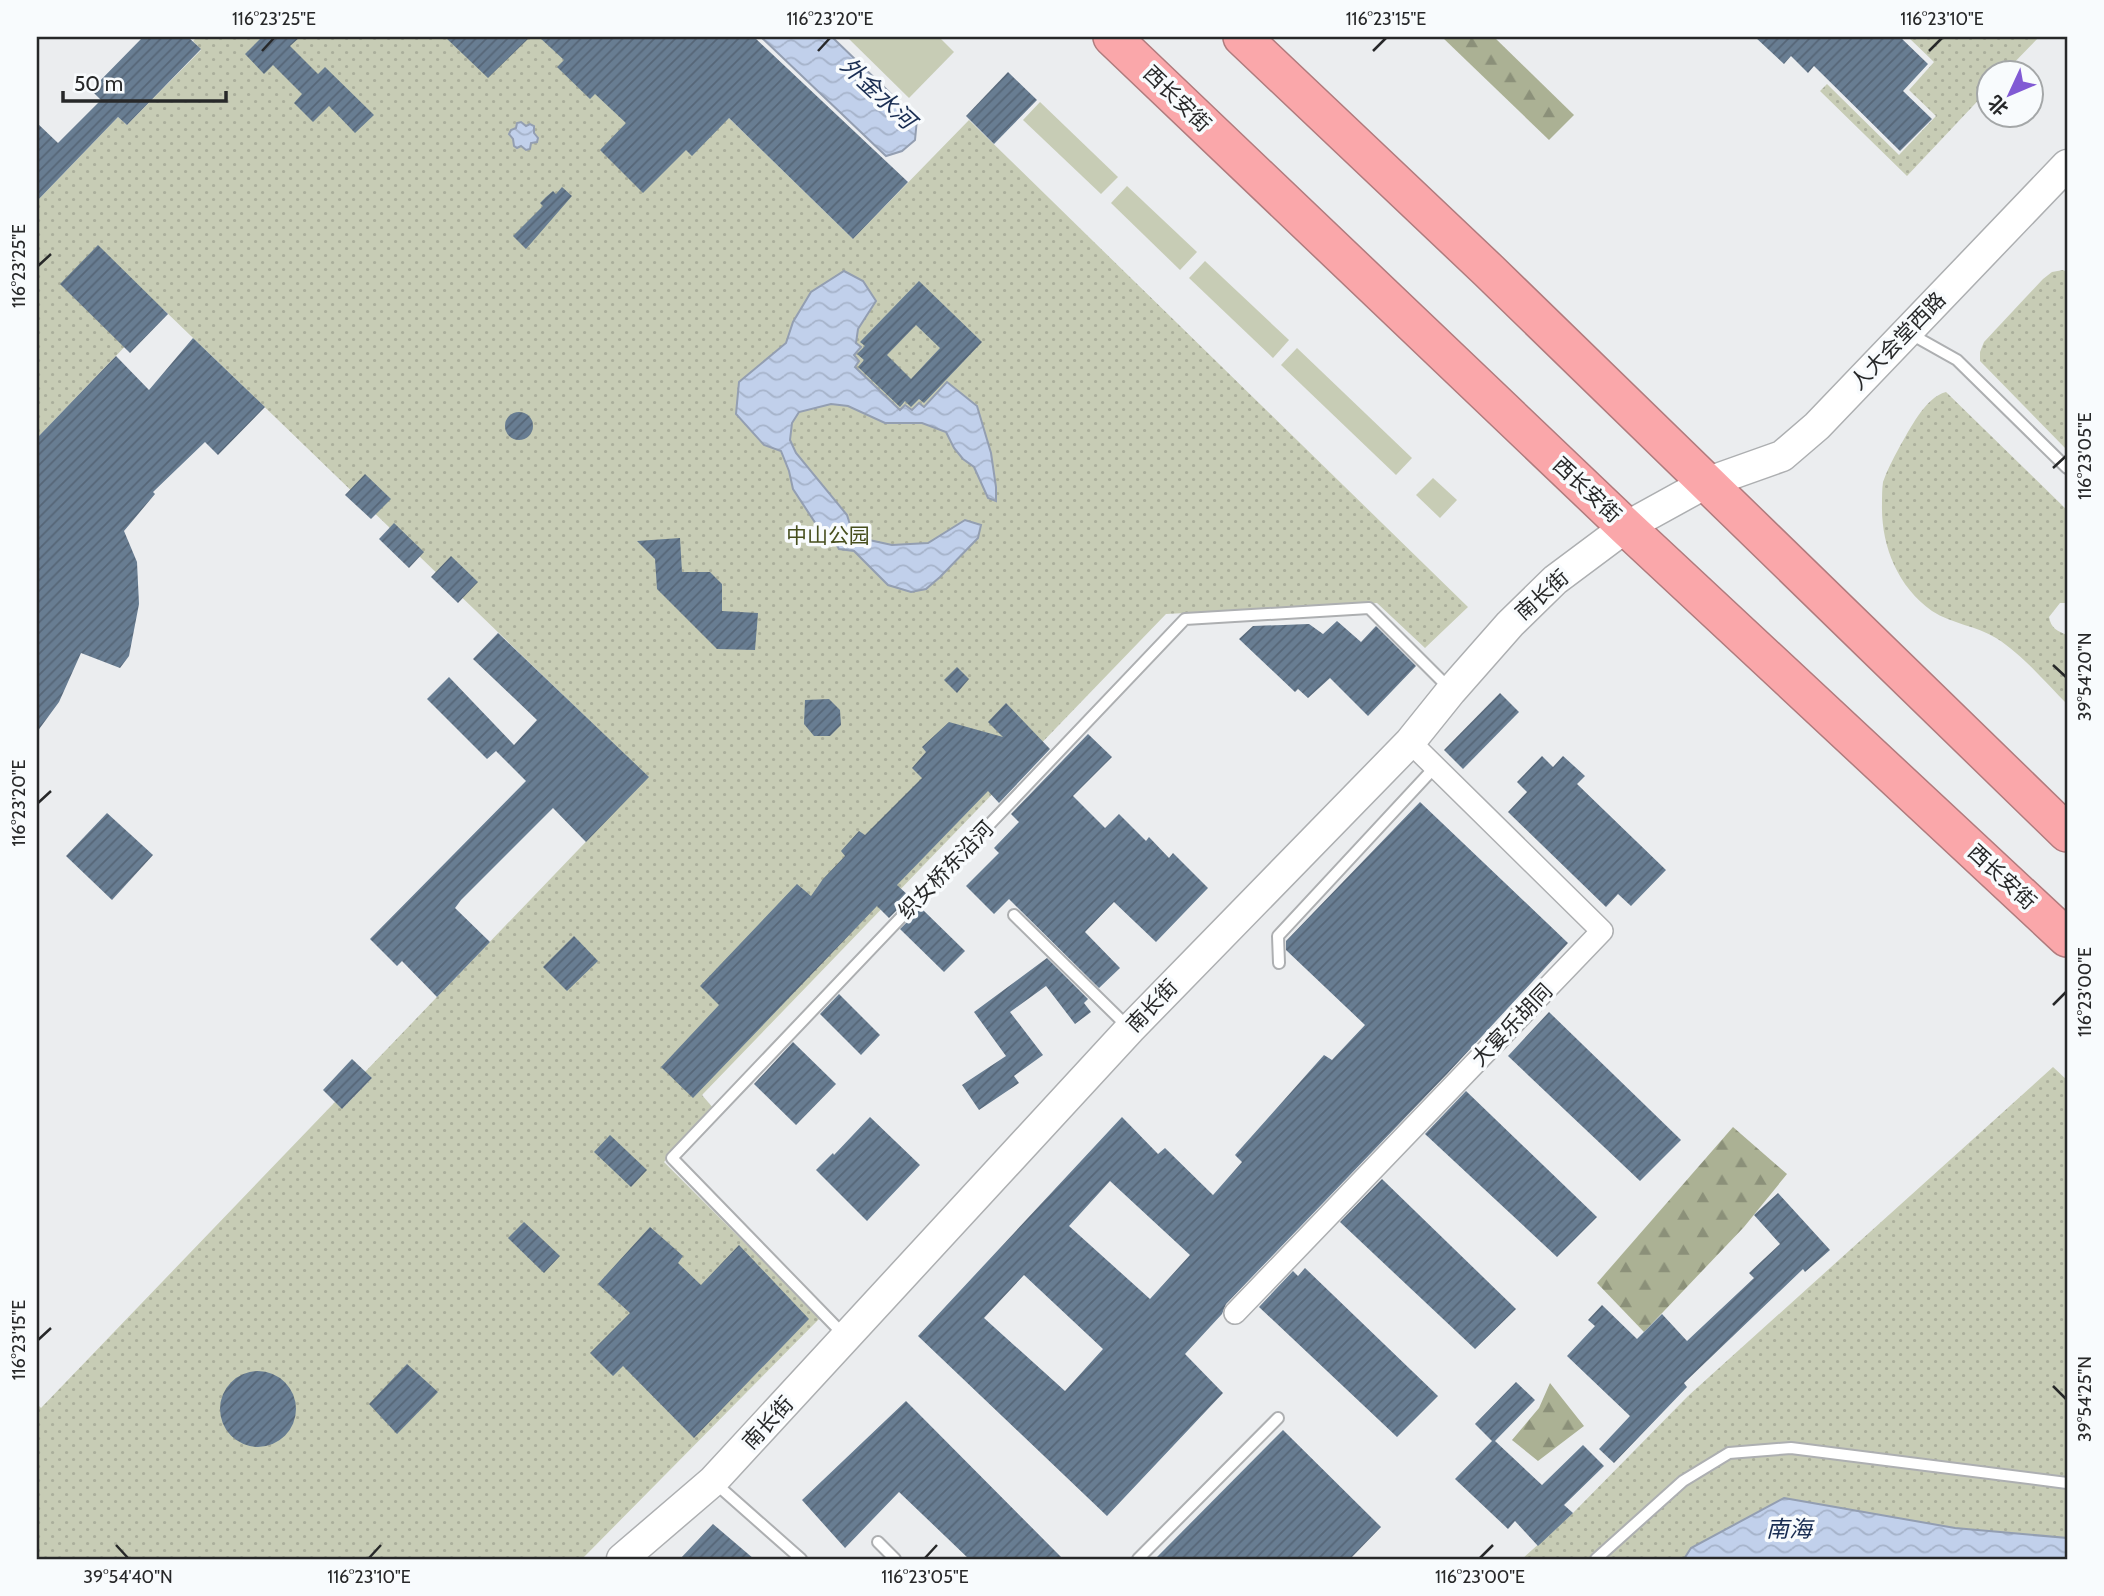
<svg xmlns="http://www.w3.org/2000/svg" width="2104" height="1596" font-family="Cabin,'Noto Sans SC',sans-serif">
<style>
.grass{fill:#c7ccb5}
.forest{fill:url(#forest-firs)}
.park{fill:url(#park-dots)}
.water{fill:url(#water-waves);stroke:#939eb1;stroke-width:2}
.building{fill:url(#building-hatch);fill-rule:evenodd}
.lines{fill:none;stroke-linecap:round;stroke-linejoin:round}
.lane-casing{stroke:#adafb1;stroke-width:14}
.street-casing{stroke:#adafb1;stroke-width:24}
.secondary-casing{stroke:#adafb1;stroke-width:33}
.highway-casing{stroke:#b07b7d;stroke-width:40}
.lane{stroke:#fff;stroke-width:10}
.street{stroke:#fff;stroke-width:21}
.secondary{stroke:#fff;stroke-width:30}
.highway{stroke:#faa7aa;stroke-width:37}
.ticks{fill:none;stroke:#272829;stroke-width:2.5}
.labels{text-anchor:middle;stroke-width:7;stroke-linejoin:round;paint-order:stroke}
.street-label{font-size:21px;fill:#272829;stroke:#f8fbfd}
.park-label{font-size:21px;fill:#474f1e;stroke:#f8fbfd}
.water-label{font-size:23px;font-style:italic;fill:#192d52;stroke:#f8fbfd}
.neatline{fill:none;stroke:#272829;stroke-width:2.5}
.ticks-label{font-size:18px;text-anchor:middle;fill:#272829}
</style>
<defs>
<pattern id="forest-firs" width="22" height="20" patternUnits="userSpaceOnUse" patternTransform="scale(1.75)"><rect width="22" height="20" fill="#abb194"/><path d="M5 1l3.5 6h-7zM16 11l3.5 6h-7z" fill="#8b9079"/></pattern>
<pattern id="park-dots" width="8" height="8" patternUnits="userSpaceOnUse" patternTransform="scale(1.75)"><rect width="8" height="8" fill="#c7ccb5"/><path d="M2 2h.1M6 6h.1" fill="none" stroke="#abaf9c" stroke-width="1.8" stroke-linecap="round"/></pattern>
<pattern id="water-waves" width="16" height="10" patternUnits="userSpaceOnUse" patternTransform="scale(1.75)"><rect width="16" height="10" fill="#c1d0eb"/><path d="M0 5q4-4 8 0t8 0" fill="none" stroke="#a6b3ca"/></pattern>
<pattern id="building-hatch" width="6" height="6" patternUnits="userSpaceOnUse" patternTransform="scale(1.75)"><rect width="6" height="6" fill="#687d92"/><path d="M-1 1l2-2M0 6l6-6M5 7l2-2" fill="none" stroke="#566677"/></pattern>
</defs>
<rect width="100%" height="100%" fill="#ebedef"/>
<g class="grass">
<polygon points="847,37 939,37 954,52 909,98"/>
<polygon points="1040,102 1118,177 1101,194 1023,120"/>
<polygon points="1127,186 1197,252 1180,270 1111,203"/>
<polygon points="1205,261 1289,340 1273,358 1189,278"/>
<polygon points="1297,348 1412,458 1396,475 1281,365"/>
<polygon points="1433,478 1457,500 1440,518 1416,495"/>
</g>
<g class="forest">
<polygon points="1442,37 1494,37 1574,115 1549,140"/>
<polygon points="1733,1127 1787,1174 1744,1227 1644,1332 1597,1283"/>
<polygon points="1550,1383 1584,1426 1538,1461 1512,1440 1539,1408"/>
</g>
<g class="park">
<polygon points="197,37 646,37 853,239 969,120 1468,607 1425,648 1377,603 1166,614 702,1095 714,1109 664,1162 820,1318 582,1559 37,1559 37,1404 41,1408 335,1102 343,1108 372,1078 365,1072 648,777 162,308 37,438 37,201 118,117 127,125 201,50 193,41"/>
<polygon points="1908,37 2039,37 2004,73 1988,74 1988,90 1907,176 1820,91 1827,84 1899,155 1936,116 1909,90 1934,62"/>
<polygon points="2063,270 2067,272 2067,450 1980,361 1980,352 1984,342 2043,279 2052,272"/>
<path d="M1946 392 2067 510V603H2060L2049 617C2051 628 2057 631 2067 635V704C2045 682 2023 655 1996 638 1977 626 1952 624 1932 611 1897 586 1881 545 1882 504 1882 497 1882 489 1883 482 1887 470 1893 459 1899 448 1909 431 1925 397 1946 392Z"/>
<polygon points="2053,1067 2067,1080 2067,1559 1522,1559 1573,1513 1688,1396"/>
</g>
<g class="water">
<polygon points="761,37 832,37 917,119 915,140 902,151 886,156"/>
<polygon points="521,122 526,126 530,124 534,126 534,133 538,138 537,142 531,143 530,149 526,150 521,146 517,148 514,146 513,139 509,134 511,130 516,128 517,123"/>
<polygon points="844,271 863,281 876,301 858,329 856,343 861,347 854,355 859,361 855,367 900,410 905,405 912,410 919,403 924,407 947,382 977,406 991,453 996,487 996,501 988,498 974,467 963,459 954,448 946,432 922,423 885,423 848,406 831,404 799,412 792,423 790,440 796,453 847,515 852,531 860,538 892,545 928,543 965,520 981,525 978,538 940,577 926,589 911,592 888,585 854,551 839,549 833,539 816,524 793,489 789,471 781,451 764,445 736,414 739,382 786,343 793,322 811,292"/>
<polygon points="1784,1498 1955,1528 2067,1538 2067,1559 1684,1559 1691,1548"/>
</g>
<g class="building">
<polygon points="143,37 188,37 201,49 127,125 118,117 37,201 37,123 58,143 101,100 91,90"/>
<polygon points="262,37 300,37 290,46 318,74 325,67 374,115 355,133 329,106 313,122 294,103 302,94 273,65 264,74 245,54"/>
<polygon points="445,37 530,37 488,78"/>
<polygon points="539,37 754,37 908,182 853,239 729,118 692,156 686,150 643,193 600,150 626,123 595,94 590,99 557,67 564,60"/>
<polygon points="1755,37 1900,37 1928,64 1903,91 1932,119 1900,151 1814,66 1808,73 1791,56 1784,64"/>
<polygon points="1008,72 1037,100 994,144 966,116"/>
<polygon points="562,187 572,196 526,249 513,236 543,206 540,203 546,197 553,191 556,194"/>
<polygon points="98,245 168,314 130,353 60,284"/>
<path d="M919 281 982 342 924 403 919 399 911 407 905 401 900 407 858 367 864 360 857 354 865 346 860 342ZM916 325 940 348 911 379 887 355Z"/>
<polygon points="193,338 265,407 218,455 205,442 153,492 155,494 124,531 137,562 139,604 129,656 120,668 81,653 59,702 37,732 37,438 116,356 149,390"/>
<circle cx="519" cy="426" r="14"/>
<polygon points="365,474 391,499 371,519 345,495"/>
<polygon points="394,523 424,552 409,568 379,539"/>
<polygon points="680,538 682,572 710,572 722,584 722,611 758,613 755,650 717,649 657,589 655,559 637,541"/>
<polygon points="451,556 478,582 458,603 431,577"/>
<polygon points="1337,621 1361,642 1376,626 1416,666 1368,716 1330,678 1308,698 1298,689 1295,692 1239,639 1253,626 1309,624 1323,634"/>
<polygon points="498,633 649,777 586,842 553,808 461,900 455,908 490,942 437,997 402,961 397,966 370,939 526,781 496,751 487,759 427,699 449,677 514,745 537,720 473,659"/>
<polygon points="957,667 969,679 957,693 944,680"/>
<polygon points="1500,693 1519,712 1463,769 1444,750"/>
<polygon points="829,699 840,710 841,725 830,736 814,736 804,724 805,700"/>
<polygon points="1006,703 1050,749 999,803 988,791 897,885 910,897 889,918 877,906 693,1098 661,1067 719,1005 700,986 797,884 811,896 823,879 845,856 841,851 859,831 865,835 922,778 912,768 926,752 922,747 949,722 1003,737 988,722"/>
<polygon points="1088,734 1112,757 1073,796 1105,828 1119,814 1146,841 1149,837 1169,858 1173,853 1208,888 1156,942 1114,902 1085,932 1120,968 1099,988 1009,899 994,914 966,886 999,853 994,848 1019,822 1011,814"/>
<polygon points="1542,756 1553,767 1563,756 1585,776 1577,784 1666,870 1631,906 1618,894 1606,907 1508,812 1527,792 1517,782"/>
<path d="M1420 802 1568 943 1448 1073 1226 1304 1222 1314 1185 1354 1223 1393 1107 1516 918 1336 1122 1117 1158 1154 1165 1148 1213 1195 1242 1162 1235 1155 1324 1055 1332 1060 1365 1025 1286 950V941ZM1110 1181 1190 1255 1150 1299 1069 1226ZM1024 1275 1103 1349 1065 1391 984 1318Z"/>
<polygon points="107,813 153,855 112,900 66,856"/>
<polygon points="921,908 965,951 944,972 900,929"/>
<polygon points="574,936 598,961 567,991 543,967"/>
<polygon points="1047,958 1088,999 1084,1003 1091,1012 1075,1024 1046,986 1010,1012 1043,1055 1014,1076 1019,1083 979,1110 962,1085 1006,1056 974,1012"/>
<polygon points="839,994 880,1035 861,1055 820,1014"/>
<polygon points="1549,1012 1681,1140 1640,1181 1508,1056"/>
<polygon points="793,1042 836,1084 796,1125 754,1084"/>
<polygon points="352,1059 372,1078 342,1109 323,1090"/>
<polygon points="1466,1091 1597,1217 1557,1257 1425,1134"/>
<polygon points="870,1117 920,1165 867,1221 816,1170 833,1153 834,1155"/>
<polygon points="610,1135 647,1170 631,1187 594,1152"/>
<polygon points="1382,1179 1516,1309 1475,1349 1340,1222"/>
<polygon points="1778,1193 1830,1250 1805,1272 1803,1269 1684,1383 1687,1387 1614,1463 1599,1449 1630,1416 1567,1356 1595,1326 1588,1320 1602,1305 1637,1339 1662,1314 1687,1341 1754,1278 1749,1273 1780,1244 1754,1215"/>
<polygon points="524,1222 560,1256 544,1273 508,1238"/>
<polygon points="650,1227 683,1256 678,1263 701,1285 739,1245 809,1319 694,1438 623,1366 613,1376 590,1353 630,1313 598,1284"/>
<polygon points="1305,1268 1438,1396 1397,1437 1259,1307 1293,1271 1298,1276"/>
<polygon points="407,1364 438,1392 397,1434 369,1404"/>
<circle cx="258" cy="1409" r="38"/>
<polygon points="1516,1382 1535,1400 1495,1441 1542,1485 1583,1445 1604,1466 1564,1505 1573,1513 1538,1546 1515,1521 1508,1529 1455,1479 1492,1441 1475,1424"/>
<polygon points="906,1401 1063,1559 969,1559 899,1492 845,1548 802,1500"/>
<polygon points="1283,1430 1381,1527 1350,1559 1155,1559"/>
<polygon points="713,1524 754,1559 680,1559"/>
</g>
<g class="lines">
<g class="lane-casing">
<g id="lane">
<polyline points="1909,333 1957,360 2067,468"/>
<polyline points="1014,915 1128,1027"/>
<polyline points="1279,963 1278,936 1435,767"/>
<polyline points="845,1336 672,1158 1185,619 1369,608 1451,690"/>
<polyline points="715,1483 801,1559"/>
<polyline points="878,1542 895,1559"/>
<polyline points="1138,1559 1278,1418"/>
<polyline points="1596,1559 1683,1481 1729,1453 1791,1448 2067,1483"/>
</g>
</g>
<g class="street-casing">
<polyline id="street" points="1235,1313 1602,931 1410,742"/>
</g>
<g class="secondary-casing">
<polyline id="secondary" points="622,1559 713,1481 1130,1029 1410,742 1451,691 1510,624 1555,580 1626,527 1706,483 1782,456 1817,426 2067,165"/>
</g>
<g class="highway-casing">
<g id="highway">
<polyline points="1112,37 1626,527 2067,938"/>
<polyline points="1242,37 1488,270 2067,833"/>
</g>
</g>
<use href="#lane" class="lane"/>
<use href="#street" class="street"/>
<use href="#secondary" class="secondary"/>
<use href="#highway" class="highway"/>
</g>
<path class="ticks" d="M262 51 274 38M818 51 830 38M1373 51 1386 38M1929 51 1942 38M38 266 51 254M2053 468 2066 456M2053 665 2066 677M38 803 51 791M2053 1005 2066 992M38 1340 51 1328M2053 1386 2066 1399M116 1545 128 1558M369 1558 381 1545M925 1558 937 1545M1480 1558 1493 1545"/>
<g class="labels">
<g class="street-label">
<text transform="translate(1177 99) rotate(44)" y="7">西长安街</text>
<text transform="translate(1898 341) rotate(-46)" y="7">人大会堂西路</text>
<text transform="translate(1587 490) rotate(43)" y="7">西长安街</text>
<text transform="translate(1542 595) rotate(-42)" y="7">南长街</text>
<text transform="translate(946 870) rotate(-46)" y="7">织女桥东沿河</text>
<text transform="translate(2002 877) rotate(43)" y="7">西长安街</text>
<text transform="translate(1152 1006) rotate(-46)" y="7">南长街</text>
<text transform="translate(1512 1025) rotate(-46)" y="7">大宴乐胡同</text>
<text transform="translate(768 1423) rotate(-47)" y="7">南长街</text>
</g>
<g class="park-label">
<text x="828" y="543">中山公园</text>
</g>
<g class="water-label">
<text transform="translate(878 93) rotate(43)" y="8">外金水河</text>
<text x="1789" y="1537">南海</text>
</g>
</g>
<rect width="2104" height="1596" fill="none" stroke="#f8fbfd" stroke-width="77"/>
<g transform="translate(2010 94) rotate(226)"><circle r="33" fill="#f8fbfd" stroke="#a4a7a8" stroke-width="2"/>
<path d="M0-5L12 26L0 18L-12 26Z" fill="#815ad4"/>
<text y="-10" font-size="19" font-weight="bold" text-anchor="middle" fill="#272829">北</text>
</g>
<path d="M63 91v10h163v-10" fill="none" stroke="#272829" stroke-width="3.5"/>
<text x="74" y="91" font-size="21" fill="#272829" stroke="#f8fbfd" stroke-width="5" paint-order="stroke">50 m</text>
<rect x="38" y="38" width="2028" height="1520" class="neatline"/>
<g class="ticks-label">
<text x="274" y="25">116°23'25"E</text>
<text x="830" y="25">116°23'20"E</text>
<text x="1386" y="25">116°23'15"E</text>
<text x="1942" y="25">116°23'10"E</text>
<text transform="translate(19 266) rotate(-90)" y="6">116°23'25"E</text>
<text transform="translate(2085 456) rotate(-90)" y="6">116°23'05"E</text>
<text transform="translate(2085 677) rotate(-90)" y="6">39°54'20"N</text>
<text transform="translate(19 803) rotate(-90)" y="6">116°23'20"E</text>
<text transform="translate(2085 992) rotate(-90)" y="6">116°23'00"E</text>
<text transform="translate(19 1340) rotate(-90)" y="6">116°23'15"E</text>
<text transform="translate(2085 1399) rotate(-90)" y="6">39°54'25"N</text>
<text x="128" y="1583">39°54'40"N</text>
<text x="369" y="1583">116°23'10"E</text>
<text x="925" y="1583">116°23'05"E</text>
<text x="1480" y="1583">116°23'00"E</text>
</g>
</svg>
